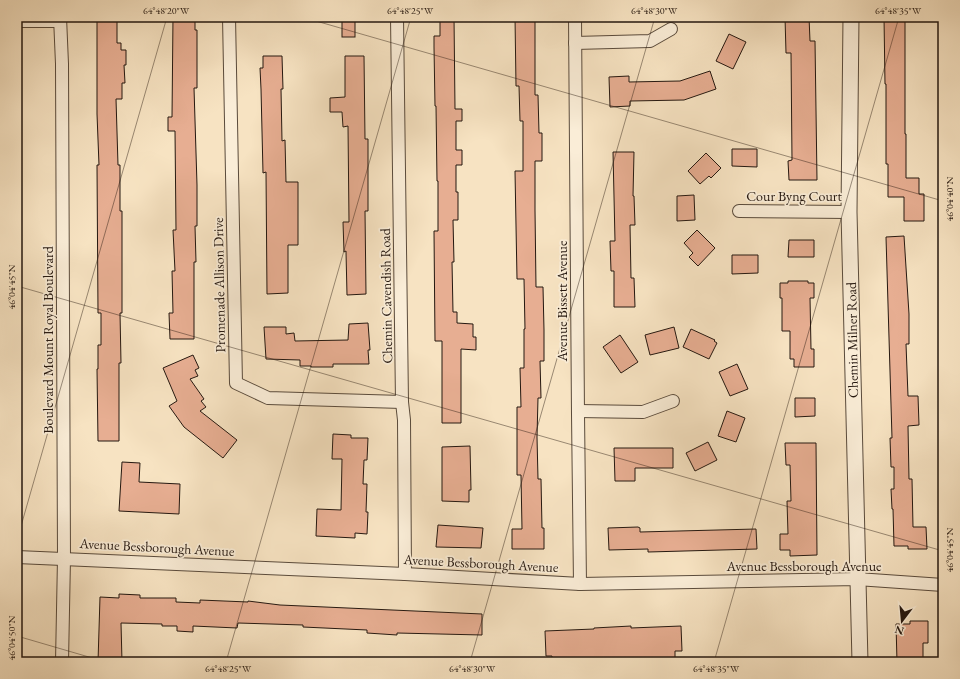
<svg xmlns="http://www.w3.org/2000/svg" width="960" height="679" font-family="'EB Garamond',serif">
<style>
.building{fill:#e7ae92;stroke:#251810}
.lines{fill:none;stroke-linecap:round;stroke-linejoin:round}
.minor-casing{stroke:#5a4b3c;stroke-width:14}
.tertiary-casing{stroke:#5a4b3c;stroke-width:17}
.minor{stroke:#faedd7;stroke-width:12}
.tertiary{stroke:#faedd7;stroke-width:15}
.ticks{fill:none;stroke:#251810;stroke-width:1;stroke-opacity:0.45}
.labels{text-anchor:middle;stroke-width:3.5;stroke-linejoin:round;paint-order:stroke}
.street-label{font-size:14px;fill:#251810;stroke:#faedd7}
.neatline{fill:none;stroke:#251810;stroke-width:1.5}
.ticks-label{font-size:10px;text-anchor:middle;fill:#251810}
</style>
<rect width="100%" height="100%" fill="#f7e3c2"/>
<filter id="stains"><feTurbulence type="fractalNoise" baseFrequency=".005" numOctaves="4"/><feColorMatrix values="0 0 0 0 .2 0 0 0 0 .09 0 0 0 0 .02 0 0 0 .5 -.17"/></filter>
<radialGradient id="worn" r=".72"><stop offset=".6" stop-color="#630" stop-opacity="0"/><stop offset="1" stop-color="#630" stop-opacity=".3"/></radialGradient>
<g class="building">
<polygon points="97,17 117,17 117,43 121,43 121,50 126,50 126,65 124,65 125,83 122,83 122,99 116,99 118,165 120,165 120,211 122,211 122,313 120,313 121,363 119,363 119,441 98,441 97,369 98,369 98,345 101,345 101,313 98,313 97,165 99,165 97,114"/>
<polygon points="173,17 195,17 195,30 197,30 197,88 194,88 197,185 197,226 195,226 196,262 194,262 194,339 170,339 169,313 173,313 172,271 175,271 173,230 176,230 175,131 168,131 168,117 172,117"/>
<rect x="342" y="17" width="13" height="20"/>
<polygon points="440,17 454,17 455,109 462,109 462,121 456,121 456,150 462,150 462,165 456,165 456,192 458,192 458,220 453,220 454,262 452,262 453,312 457,312 457,323 473,324 473,337 476,337 476,350 461,349 461,423 442,423 442,341 435,341 434,231 438,231 438,181 437,181 436,106 435,106 434,47 434,36 440,36"/>
<polygon points="515,17 535,17 535,95 538,95 539,133 542,133 542,161 535,161 535,210 536,287 543,287 544,330 544,361 540,361 541,398 538,398 537,437 538,479 541,479 542,528 544,528 544,549 512,549 512,529 522,529 521,475 517,475 517,407 521,407 520,368 524,368 524,329 525,329 524,279 517,279 515,171 523,171 523,121 520,121 519,86 516,86"/>
<polygon points="785,17 809,17 810,41 815,41 817,180 789,180 788,161 792,160 791,53 786,53"/>
<polygon points="884,17 905,17 905,134 906,134 906,178 919,178 919,194 924,194 924,221 904,221 904,197 888,197 888,164 886,164 886,84 885,84"/>
<polygon points="729,34 746,42 733,69 716,61"/>
<polygon points="263,56 282,56 283,89 281,89 282,141 285,140 286,182 298,182 298,245 288,245 288,293 267,294 266,172 263,173 261,89 260,68 263,68"/>
<polygon points="345,56 364,56 365,139 368,139 368,211 365,211 366,294 347,295 346,251 344,252 343,222 349,222 348,126 343,127 342,112 330,112 330,98 345,97"/>
<polygon points="710,71 716,89 684,100 630,101 630,106 610,107 609,77 629,76 629,82 680,81"/>
<polygon points="732,149 757,149 757,167 732,166"/>
<polygon points="613,152 634,152 633,196 634,196 635,225 630,225 631,278 634,278 635,307 614,307 614,271 611,271 610,241 615,241"/>
<polygon points="706,153 721,168 711,178 709,176 700,184 688,171"/>
<polygon points="694,195 695,220 677,221 677,196"/>
<polygon points="697,230 715,248 698,266 689,257 693,253 684,243"/>
<polygon points="904,236 909,314 909,344 906,344 908,396 918,396 919,425 908,426 909,479 912,479 913,527 926,527 927,549 908,549 908,546 894,546 893,509 892,509 891,489 894,489 894,467 891,467 890,438 892,438 886,237"/>
<polygon points="789,240 814,240 814,257 788,257"/>
<polygon points="732,255 758,255 758,273 732,274"/>
<polygon points="788,281 808,281 808,283 814,283 814,298 810,298 811,349 814,349 814,367 794,367 794,359 790,359 790,331 782,331 782,298 780,298 780,283 788,283"/>
<polygon points="368,323 370,350 368,350 369,364 333,364 333,367 311,367 311,366 300,366 300,360 266,359 264,327 286,327 286,334 294,333 295,341 348,340 349,324"/>
<polygon points="674,327 679,348 650,355 645,335"/>
<polygon points="691,329 715,340 714,341 717,343 709,359 683,347"/>
<polygon points="620,335 638,362 621,373 603,347"/>
<polygon points="193,355 199,368 195,370 198,376 190,379 204,399 201,401 206,407 200,411 237,440 223,458 184,427 169,406 177,401 163,368"/>
<polygon points="737,364 748,389 730,396 719,372"/>
<polygon points="795,398 815,398 815,416 795,417"/>
<polygon points="727,411 745,418 736,442 718,436"/>
<polygon points="333,434 351,435 351,438 368,438 367,460 364,460 363,484 367,484 366,512 368,512 367,534 355,533 355,538 316,536 317,509 341,510 342,459 332,459"/>
<polygon points="708,442 717,460 695,471 686,453"/>
<polygon points="785,443 816,443 817,555 790,556 790,550 780,550 780,534 788,534 787,501 791,501 790,465 786,465"/>
<polygon points="470,446 471,490 469,490 469,502 442,501 442,447"/>
<polygon points="614,448 673,448 673,468 635,468 635,481 615,481"/>
<polygon points="122,462 140,463 139,482 180,484 179,514 119,511"/>
<polygon points="438,525 483,528 481,548 436,547"/>
<polygon points="638,527 640,528 640,532 756,529 757,549 648,552 648,549 609,550 608,528"/>
<polygon points="119,594 140,595 140,598 176,598 176,602 200,603 200,600 248,602 248,601 280,605 482,614 482,635 397,633 397,635 367,633 367,630 303,627 303,625 238,623 237,628 193,626 193,632 177,631 177,626 162,626 162,624 121,623 122,662 98,662 100,597 119,598"/>
<polygon points="910,621 928,621 928,643 923,643 923,662 897,662 896,624 910,624"/>
<polygon points="631,626 631,628 681,626 682,651 675,651 675,662 552,662 552,656 546,656 545,631 594,629 594,628"/>
</g>
<g class="lines">
<g class="minor-casing">
<g id="minor">
<polyline points="60,17 62,64 64,558 62,662"/>
<polyline points="229,17 236,383 268,398 402,402"/>
<polyline points="397,17 402,402 404,420 405,574"/>
<polyline points="575,17 578,414 580,584"/>
<polyline points="17,21 60,21"/>
<polyline points="575,43 650,41 671,29"/>
<polyline points="739,211 849,212"/>
<polyline points="578,411 643,412 673,401"/>
<polyline points="17,557 405,574 580,584 857,579 943,585"/>
</g>
</g>
<g class="tertiary-casing">
<polyline id="tertiary" points="851,17 849,212 860,662"/>
</g>
<use href="#minor" class="minor"/>
<use href="#tertiary" class="tertiary"/>
</g>
<path class="ticks" d="M302 17 943 201M17 286 943 551M17 540 167 17M17 636 106 662M226 662 411 17M470 662 655 17M714 662 899 17"/>
<g class="labels">
<g class="street-label">
<text x="794" y="201">Cour Byng Court</text>
<text transform="translate(219 285) rotate(-91)" y="5">Promenade Allison Drive</text>
<text transform="translate(386 296) rotate(-91)" y="5">Chemin Cavendish Road</text>
<text transform="translate(562 301) rotate(-90)" y="5">Avenue Bissett Avenue</text>
<text transform="translate(48 340) rotate(-90)" y="5">Boulevard Mount Royal Boulevard</text>
<text transform="translate(852 340) rotate(-91)" y="5">Chemin Milner Road</text>
<text transform="translate(157 547) rotate(3)" y="5">Avenue Bessborough Avenue</text>
<text transform="translate(481 563) rotate(3)" y="5">Avenue Bessborough Avenue</text>
<text x="804" y="571">Avenue Bessborough Avenue</text>
</g>
</g>
<rect width="960" height="679" fill="none" stroke="#f7e3c2" stroke-width="44"/>
<g transform="translate(902 621) rotate(196)" stroke="#faedd7" stroke-width="3" paint-order="stroke">
<path d="M0-3L7 15L0 10L-7 15Z" fill="#251810"/>
<text y="-6" font-size="11" font-weight="bold" text-anchor="middle" fill="#251810">N</text>
</g>
<rect x="22" y="22" width="916" height="635" class="neatline"/>
<g class="ticks-label">
<text x="166" y="14">64°48'20"W</text>
<text x="410" y="14">64°48'25"W</text>
<text x="654" y="14">64°48'30"W</text>
<text x="898" y="14">64°48'35"W</text>
<text transform="translate(949 199) rotate(-90)" y="4">46°04'40"N</text>
<text transform="translate(11 287) rotate(-90)" y="4">46°04'45"N</text>
<text transform="translate(949 550) rotate(-90)" y="4">46°04'45"N</text>
<text transform="translate(11 638) rotate(-90)" y="4">46°04'50"N</text>
<text x="228" y="672">64°48'25"W</text>
<text x="472" y="672">64°48'30"W</text>
<text x="716" y="672">64°48'35"W</text>
</g>
<rect width="100%" height="100%" filter="url(#stains)"/>
<rect width="100%" height="100%" fill="url(#worn)"/>
</svg>
